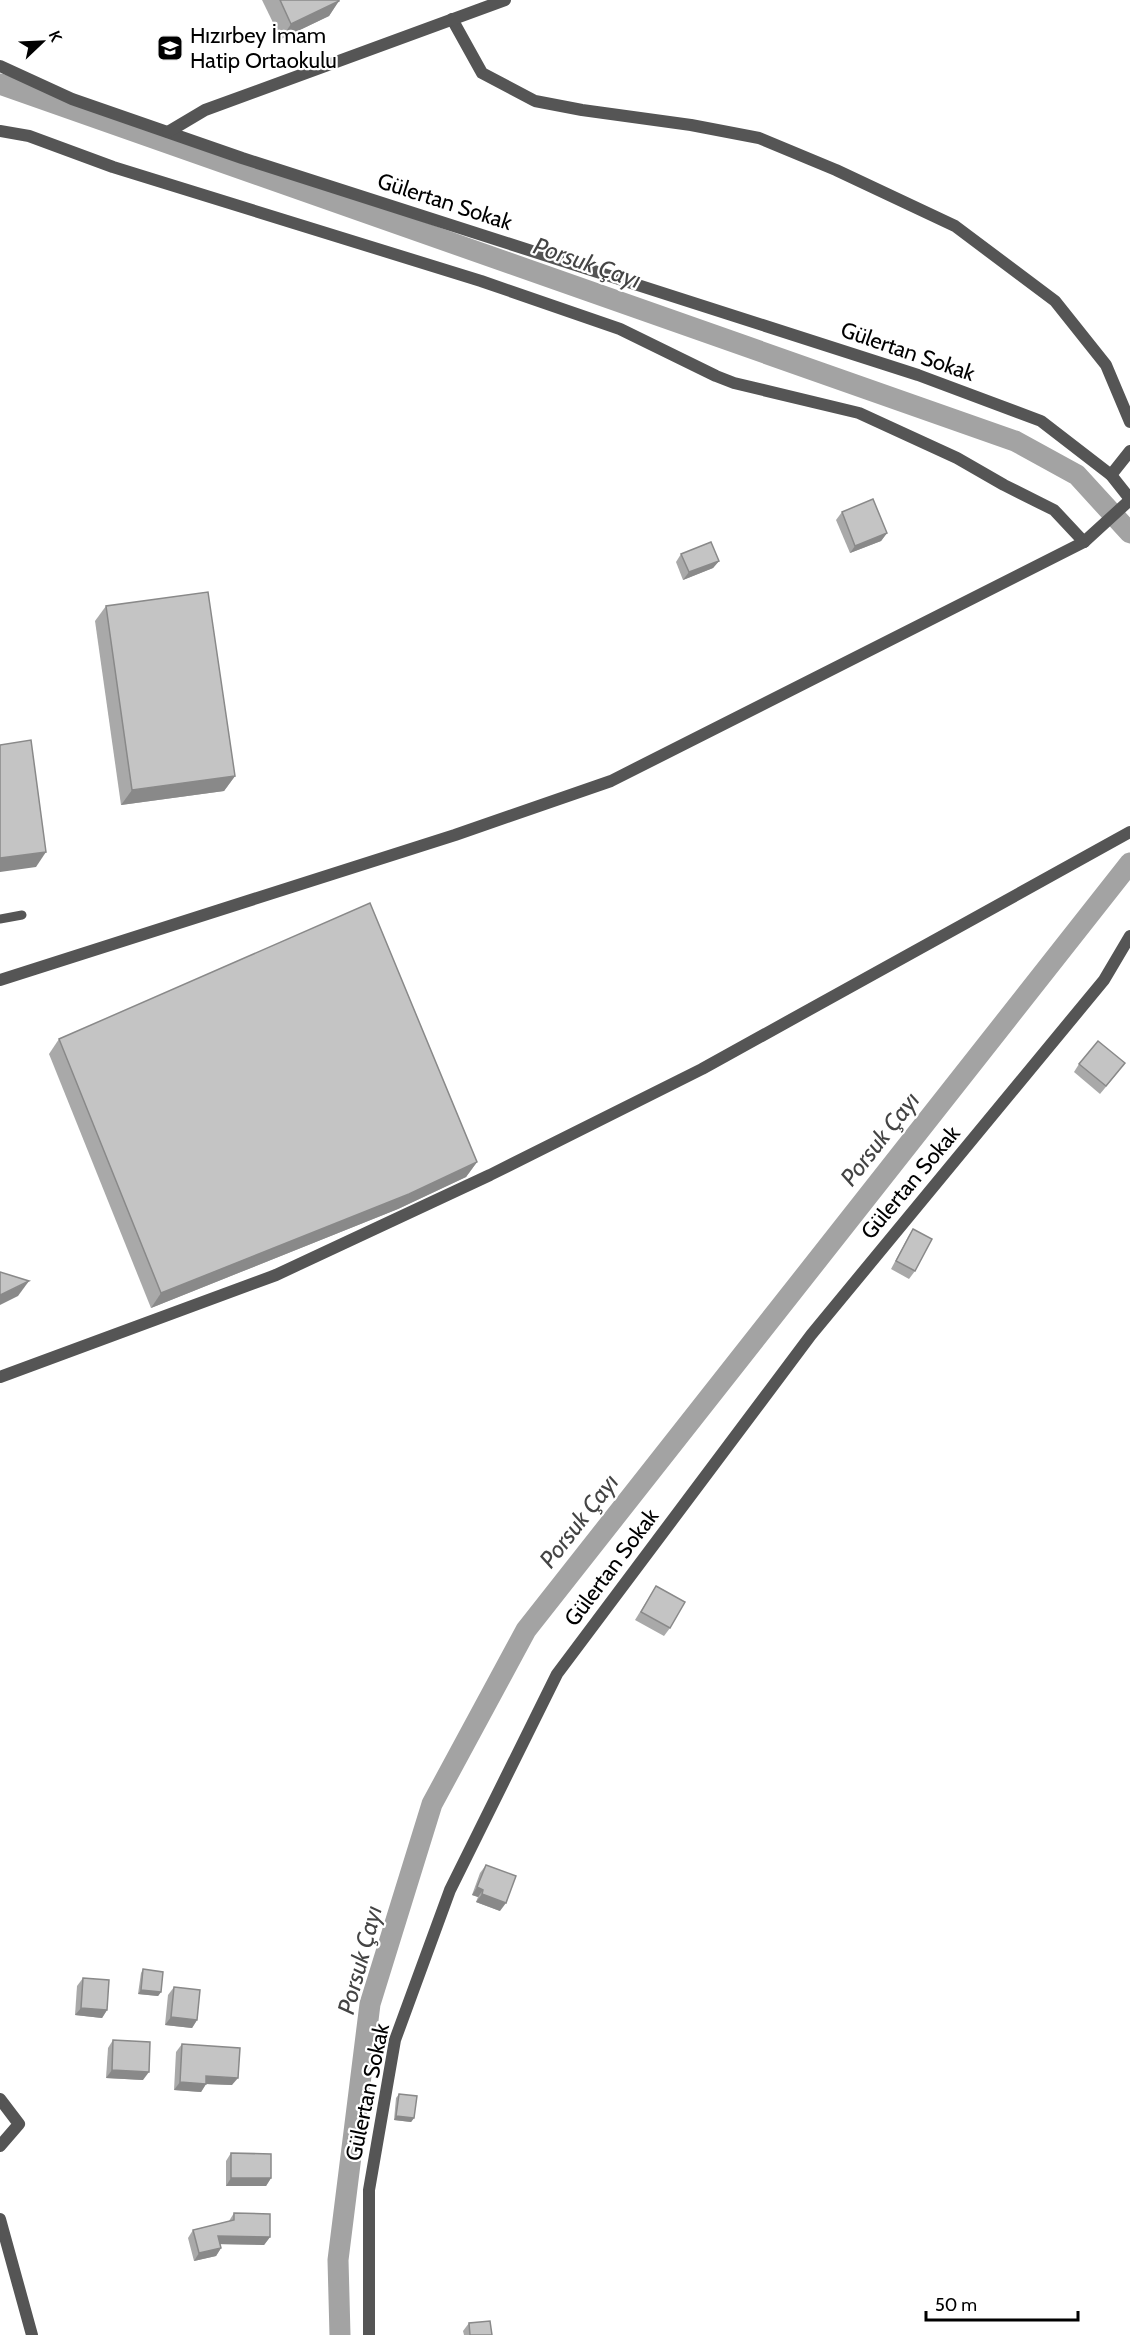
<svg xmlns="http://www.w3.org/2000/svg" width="1130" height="2335" font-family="Cabin,sans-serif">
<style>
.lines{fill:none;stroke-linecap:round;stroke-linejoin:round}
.canal{stroke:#a3a3a3;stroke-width:21}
.lane{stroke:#555;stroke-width:9}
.street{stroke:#555;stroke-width:12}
.wall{fill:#a9a9a9}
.shaded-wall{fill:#898989}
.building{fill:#c4c4c4;stroke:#898989;stroke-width:1.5}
.labels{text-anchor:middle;stroke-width:4.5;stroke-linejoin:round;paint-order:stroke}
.poi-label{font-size:22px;fill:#000;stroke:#fff;text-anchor:start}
.street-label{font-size:22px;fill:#000;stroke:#fff}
.water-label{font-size:24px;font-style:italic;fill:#444;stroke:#fff}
</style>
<rect width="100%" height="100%" fill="#fff"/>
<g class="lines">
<g class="canal">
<polyline points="0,84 1015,441 1077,475 1130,533"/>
<polyline points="340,2335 338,2260 370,2004 432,1804 526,1630 1130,863"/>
</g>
<polyline class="lane" points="0,919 22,915"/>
<g class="street">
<polyline points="452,19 482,73 535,101 582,110 691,125 759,138 836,170 955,226 1055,301 1106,365 1130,422"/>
<polyline points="0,66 72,99 242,158 918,375 1041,421 1111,475 1130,499"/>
<polyline points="0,131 29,136 113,167 481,281 620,329 716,376 734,383 859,413 957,458 1004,485 1054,510 1084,542"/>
<polyline points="168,132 205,110 505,0"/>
<polyline points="1111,475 1130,451"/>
<polyline points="0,980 455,835 611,781 1084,542 1130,500"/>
<polyline points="0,1377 276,1275 490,1175 702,1069 1130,832"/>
<polyline points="0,2099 19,2124 0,2146"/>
<polyline points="0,2219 32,2335"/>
<polyline points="369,2335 369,2190 395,2040 450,1890 557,1674 811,1335 1104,980 1130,936"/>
</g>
</g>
<g class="wall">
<polygon points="262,0 339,0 329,16 281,39"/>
<polygon points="842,512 887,533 881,541 850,553 836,520"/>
<polygon points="681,554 719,561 713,568 683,580 676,562"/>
<polygon points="106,606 235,776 224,791 121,805 95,621"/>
<polygon points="59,1039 477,1162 466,1177 398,1209 151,1308 49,1054"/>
<polygon points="1079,1064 1119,1071 1100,1094 1074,1072"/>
<polygon points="913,1229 915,1271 909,1279 891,1269 908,1237"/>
<polygon points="656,1586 670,1628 664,1636 635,1620"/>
<polygon points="486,1865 500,1911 476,1902 478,1897 472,1895 480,1873"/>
<polygon points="143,1969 161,1992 158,1996 138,1994 141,1973"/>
<polygon points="83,1978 107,2010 102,2018 75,2015 77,1986"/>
<polygon points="174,1987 197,2020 192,2028 165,2025 168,1995"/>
<polygon points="113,2040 143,2080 106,2078 108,2048"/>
<polygon points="182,2044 232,2085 206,2084 201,2092 174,2090 176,2052"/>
<polygon points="399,2094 414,2118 411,2122 394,2120 396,2098"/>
<polygon points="231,2153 271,2178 266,2186 226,2186 226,2161"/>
<polygon points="234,2213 270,2237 264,2245 220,2244 221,2248 216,2256 194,2261 188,2238 193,2230 229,2221"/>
<polygon points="469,2323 492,2335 464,2335 463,2331"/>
</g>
<g class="shaded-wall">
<polygon points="339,1 329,16 281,39 291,24"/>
<polygon points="887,533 881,541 850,553 855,546"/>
<polygon points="719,561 713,568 683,580 689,572"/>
<polygon points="235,776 224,791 121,805 132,790"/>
<polygon points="46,852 36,867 0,872 0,858"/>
<polygon points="477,1162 466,1177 398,1209 151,1308 161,1293"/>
<polygon points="29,1281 18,1296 0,1305 0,1295"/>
<polygon points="477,1887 483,1890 478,1897 472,1895"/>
<polygon points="482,1894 506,1903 500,1911 476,1902"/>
<polygon points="141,1990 161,1992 158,1996 138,1994"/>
<polygon points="81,2008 107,2010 102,2018 75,2015"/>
<polygon points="171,2017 197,2020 192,2028 165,2025"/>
<polygon points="112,2070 149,2072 143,2080 106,2078"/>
<polygon points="206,2076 238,2078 232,2085 206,2084 201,2092 174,2090 180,2082"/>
<polygon points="396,2116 414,2118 411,2122 394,2120"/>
<polygon points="231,2178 271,2178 266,2186 226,2186"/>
<polygon points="218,2236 270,2237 264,2245 213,2244"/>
<polygon points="221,2248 216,2256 194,2261 199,2253"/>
</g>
<g class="building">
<polygon points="280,0 339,0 339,1 291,24"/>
<polygon points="873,499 887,533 855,546 842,512"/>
<polygon points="711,542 719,561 689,572 681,554"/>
<polygon points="208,592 235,776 132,790 106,606"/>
<polygon points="31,740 46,852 0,858 0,745"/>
<polygon points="370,903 477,1162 409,1194 161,1293 59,1039"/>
<polygon points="1098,1041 1125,1063 1106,1086 1079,1064"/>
<polygon points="913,1229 932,1239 915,1271 896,1261"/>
<polygon points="0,1272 29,1281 0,1295"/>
<polygon points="656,1586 685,1602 670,1628 641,1612"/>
<polygon points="486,1865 516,1876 506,1903 482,1894 483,1890 477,1887"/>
<polygon points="143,1969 163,1972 161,1992 141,1990"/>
<polygon points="83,1978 109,1980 107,2010 81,2008"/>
<polygon points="174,1987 200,1990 197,2020 171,2017"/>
<polygon points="113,2040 150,2042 149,2072 112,2070"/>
<polygon points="182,2044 240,2048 238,2078 206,2076 206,2084 180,2082"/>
<polygon points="399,2094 417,2096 414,2118 396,2116"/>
<polygon points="231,2153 271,2154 271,2178 231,2178"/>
<polygon points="234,2213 270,2214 270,2237 218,2236 221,2248 199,2253 193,2230 234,2220"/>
<polygon points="490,2321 492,2335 470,2335 469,2323"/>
</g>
<defs>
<g id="school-square" transform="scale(1.35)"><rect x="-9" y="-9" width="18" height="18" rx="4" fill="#000" stroke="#fff"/><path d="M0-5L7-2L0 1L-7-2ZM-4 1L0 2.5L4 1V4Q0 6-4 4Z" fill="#fff"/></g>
</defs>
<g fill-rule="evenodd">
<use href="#school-square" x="170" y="48"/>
</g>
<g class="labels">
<g class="poi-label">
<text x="190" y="43">Hızırbey İmam<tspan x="190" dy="25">Hatip Ortaokulu</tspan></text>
</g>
<g class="street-label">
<text transform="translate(445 201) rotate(18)" y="8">Gülertan Sokak</text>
<text transform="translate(908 351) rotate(19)" y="8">Gülertan Sokak</text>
<text transform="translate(910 1182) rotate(-50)" y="8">Gülertan Sokak</text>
<text transform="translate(611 1567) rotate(-53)" y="8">Gülertan Sokak</text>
<text transform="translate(367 2092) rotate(-78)" y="8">Gülertan Sokak</text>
</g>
<g class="water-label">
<text transform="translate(587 263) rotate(19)" y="8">Porsuk Çayı</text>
<text transform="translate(880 1139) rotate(-52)" y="8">Porsuk Çayı</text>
<text transform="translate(579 1521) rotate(-52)" y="8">Porsuk Çayı</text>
<text transform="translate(360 1960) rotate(-75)" y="8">Porsuk Çayı</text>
</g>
</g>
<g transform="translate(42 42) rotate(67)" stroke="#ffffff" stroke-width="4.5" paint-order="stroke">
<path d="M0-4.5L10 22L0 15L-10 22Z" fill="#000000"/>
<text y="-9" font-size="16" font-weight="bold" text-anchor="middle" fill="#000000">K</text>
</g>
<path d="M926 2311v9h152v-9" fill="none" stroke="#000000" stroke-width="3"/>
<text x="935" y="2311" font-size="18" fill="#000000" stroke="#ffffff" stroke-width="4.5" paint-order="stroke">50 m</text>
</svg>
